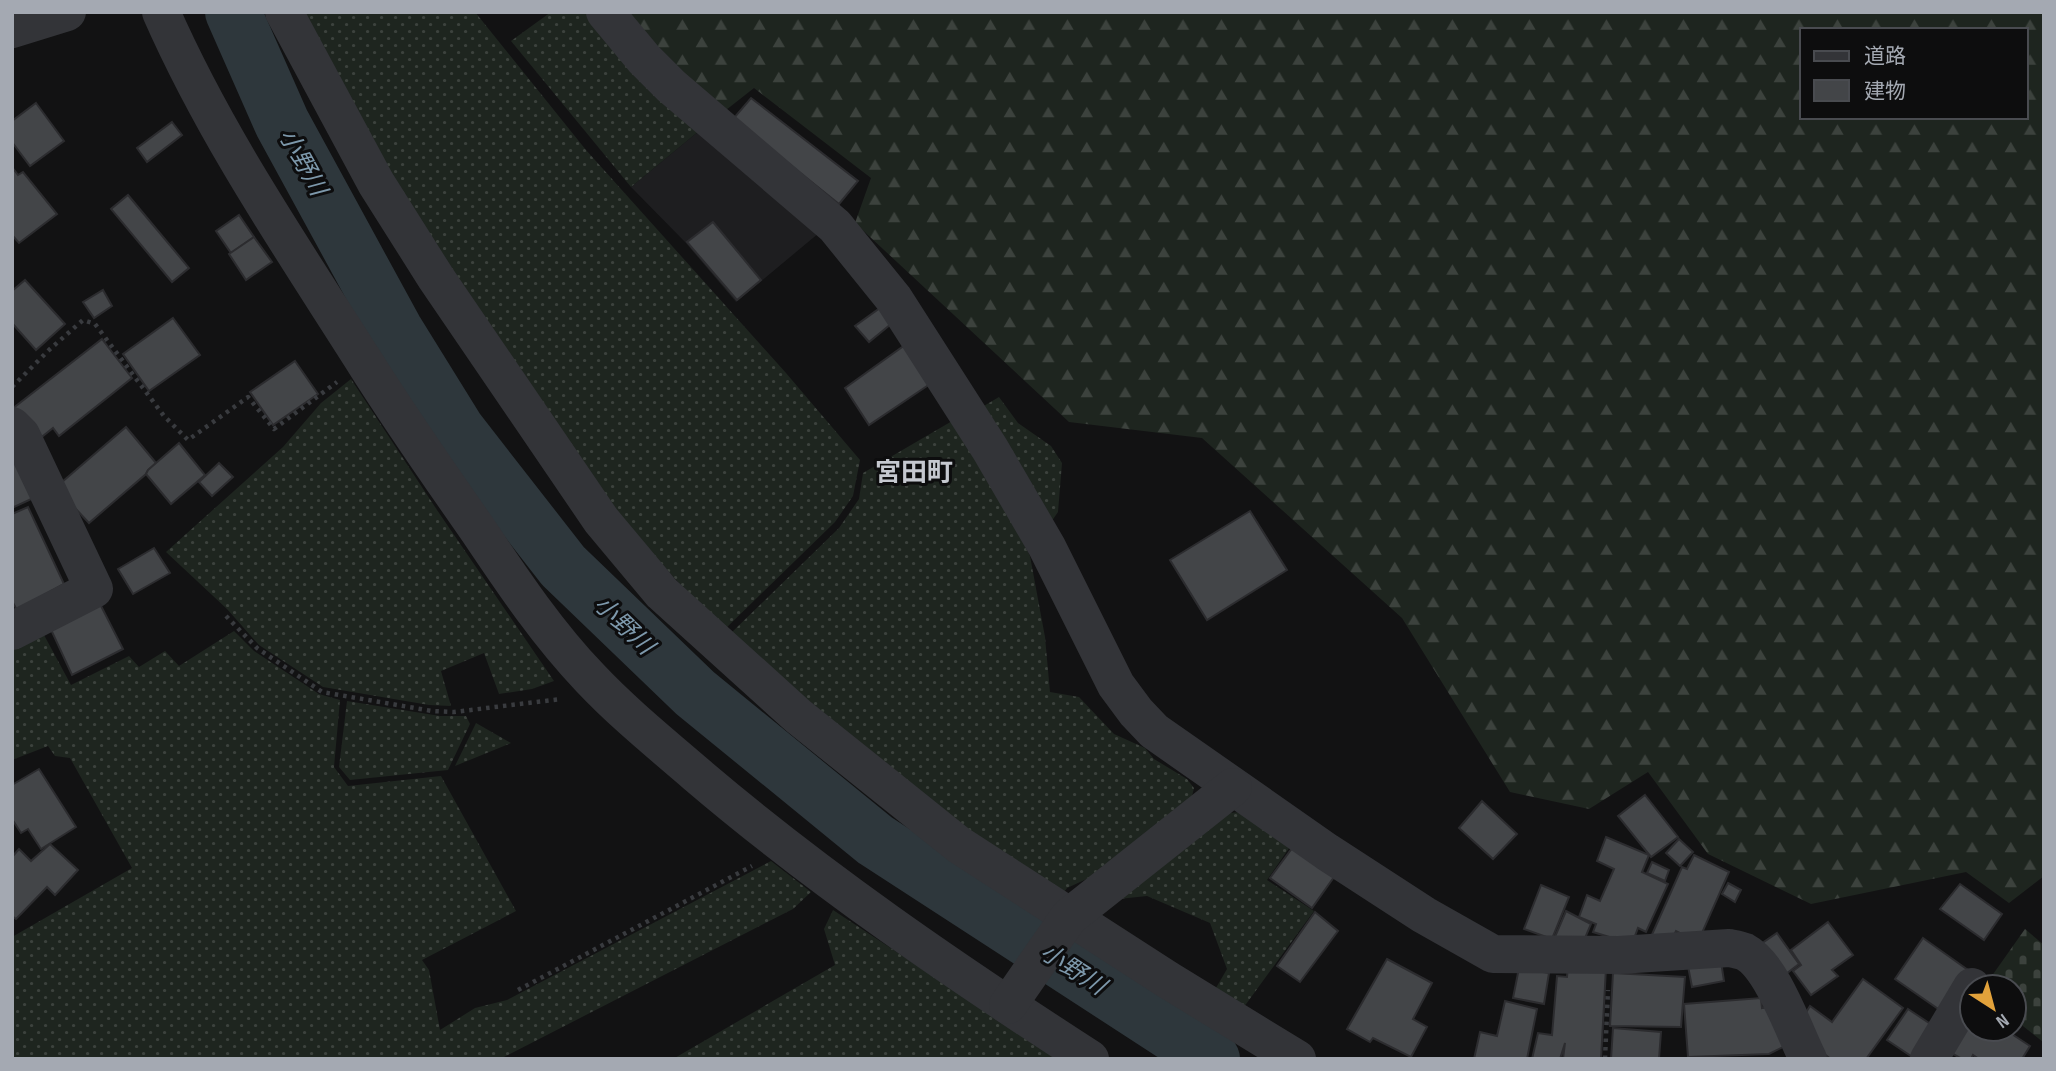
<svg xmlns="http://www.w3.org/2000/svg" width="2056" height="1071" font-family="'Sofia Sans Condensed','Noto Sans JP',sans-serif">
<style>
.built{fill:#1e1e20}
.grass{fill:url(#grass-dots)}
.forest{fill:url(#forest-firs);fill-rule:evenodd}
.cemetery{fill:url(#cemetery-stones)}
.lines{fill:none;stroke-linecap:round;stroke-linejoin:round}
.river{stroke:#2e373c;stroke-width:56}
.building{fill:#434548;stroke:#2c2c2f;stroke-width:2}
.path{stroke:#393b3f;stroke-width:4.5;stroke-dasharray:3.5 5;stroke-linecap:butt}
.minor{stroke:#333438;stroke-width:38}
.labels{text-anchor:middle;stroke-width:6;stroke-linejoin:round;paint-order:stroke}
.water-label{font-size:24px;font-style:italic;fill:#7d98ab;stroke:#0d0d0e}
.quarter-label{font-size:26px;font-weight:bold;fill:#c5c8cf;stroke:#0d0d0e}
</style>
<defs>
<pattern id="grass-dots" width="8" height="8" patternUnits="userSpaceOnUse" patternTransform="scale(1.75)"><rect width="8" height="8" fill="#1e251f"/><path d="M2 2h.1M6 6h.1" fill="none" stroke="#3c423d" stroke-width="1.8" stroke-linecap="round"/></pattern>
<pattern id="forest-firs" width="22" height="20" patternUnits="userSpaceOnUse" patternTransform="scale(1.75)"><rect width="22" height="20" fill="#1e251f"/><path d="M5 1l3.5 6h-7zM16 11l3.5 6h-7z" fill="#3c423d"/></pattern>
<pattern id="cemetery-stones" width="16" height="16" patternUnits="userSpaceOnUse" patternTransform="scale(1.75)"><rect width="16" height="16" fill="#1e251f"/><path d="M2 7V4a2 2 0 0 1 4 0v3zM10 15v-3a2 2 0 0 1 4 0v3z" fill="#3c423d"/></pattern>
</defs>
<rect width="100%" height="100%" fill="#121213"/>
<polygon class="built" points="705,126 825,228 736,302 685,242 631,187"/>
<g class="grass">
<polygon points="303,12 475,12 586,150 786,373 860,460 853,496 835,522 723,631 603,500 398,192"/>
<polygon points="551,12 596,12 705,126 631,187 511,41"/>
<polygon points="351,379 437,510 554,681 532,689 499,694 484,653 441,671 451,706 429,705 323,687 259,645 227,609 166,552 283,447 321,403"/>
<polygon points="999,397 1018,423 1051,446 1062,463 1058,512 1049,525 977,410"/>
<polygon points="959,417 1030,556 1045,637 1050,692 1079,697 1114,734 1145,748 1154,759 1187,779 1194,788 1189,808 1115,866 1067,888 1062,895 965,829 729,635 839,528 859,499 863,473"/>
<polygon points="234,631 254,651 319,694 340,700 334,767 348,786 441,776 516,911 422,960 429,970 440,1030 475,1008 507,1000 771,861 811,892 793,909 500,1059 12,1059 12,937 132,868 70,758 55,756 48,746 12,760 12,641 44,635 71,685 129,656 139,667 165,651 179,666"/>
<polygon points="347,701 440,716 466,716 470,724 448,770 350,780 339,767"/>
<polygon points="476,723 511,743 455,766"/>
<polygon points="1250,811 1294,841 1267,880 1314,911 1241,1011 1213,993 1227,969 1210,923 1147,896 1109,900 1219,814"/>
<polygon points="833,910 1059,1059 673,1059 835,965 824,929"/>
</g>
<path class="forest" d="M624 12H2044V876L2009 903 1966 872 1811 904 1708 854 1648 772 1589 809 1510 792 1402 618 1202 438 1069 422 855 223 871 178 754 88 726 110 678 72ZM1802 30H2026V117H1802Z"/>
<polygon class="cemetery" points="2025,929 2044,945 2043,1042 2014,1019 2014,987 1984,987"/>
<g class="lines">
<polyline class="river" points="233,12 282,123 395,330 457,430 563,566 695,693 875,840 1212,1059"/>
</g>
<g class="building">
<polygon points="751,98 858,181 839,204 733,119"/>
<polygon points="36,103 64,141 30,166 12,142 12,121"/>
<polygon points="172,122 182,135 147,162 137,148"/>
<polygon points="12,167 18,175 23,172 57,214 19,243 12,235"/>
<polygon points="128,195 189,268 172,282 111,209"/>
<polygon points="239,215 254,237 231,253 216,231"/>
<polygon points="713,222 761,280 737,300 687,242"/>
<polygon points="254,237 272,262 246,280 229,254"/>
<polygon points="25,280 65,324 36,350 12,323 12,291"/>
<polygon points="103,290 112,306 94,318 83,302"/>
<polygon points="880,308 891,324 869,342 855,326"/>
<polygon points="173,318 200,355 149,391 123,354"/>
<polygon points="102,339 132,378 59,436 53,428 33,444 12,409"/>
<polygon points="905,345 930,384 869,425 845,388"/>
<polygon points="295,361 318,394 273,425 250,392"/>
<polygon points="126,427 156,463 148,470 146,474 89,523 60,492 62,482"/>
<polygon points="12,439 40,495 12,508"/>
<polygon points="179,443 205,475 171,504 146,474 148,470"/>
<polygon points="219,463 233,477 212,496 199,482"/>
<polygon points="28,507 64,584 17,610 12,601 12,514"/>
<polygon points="1250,511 1287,570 1207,620 1170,560"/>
<polygon points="154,548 170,573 133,594 118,569"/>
<polygon points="97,598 123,649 72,675 47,621"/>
<polygon points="39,769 76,827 41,849 28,829 21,833 12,819 12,785"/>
<polygon points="1645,795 1678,837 1651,857 1618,816"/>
<polygon points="1482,801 1517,834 1493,859 1459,828"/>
<polygon points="1606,837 1649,855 1642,872 1668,884 1646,932 1638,928 1632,944 1593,932 1596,924 1579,917 1587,895 1600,901 1614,869 1597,861"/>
<polygon points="1679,839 1693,852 1680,866 1666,853"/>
<polygon points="50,844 78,870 55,895 47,887 16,919 12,916 12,857 19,849 31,861"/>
<polygon points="1293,847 1334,877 1312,908 1270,878"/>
<polygon points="1694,855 1729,872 1698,942 1676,931 1668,947 1650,939 1682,867 1687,869"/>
<polygon points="1652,862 1669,870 1665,881 1647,873"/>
<polygon points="1728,883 1741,890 1735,902 1722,894"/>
<polygon points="1960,884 2002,914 1984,940 1940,909"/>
<polygon points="1541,885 1569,897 1552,939 1524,929"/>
<polygon points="1566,911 1591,924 1580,950 1554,939"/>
<polygon points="1315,912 1338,931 1300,982 1277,966"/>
<polygon points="1828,922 1853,955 1832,970 1838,976 1811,995 1793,971 1801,965 1791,950"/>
<polygon points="1777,933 1799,964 1778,980 1755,948"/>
<polygon points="1923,938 1975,975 1947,1015 1895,979"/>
<polygon points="1720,955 1724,981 1692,987 1687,961"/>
<polygon points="1387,959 1432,983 1413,1019 1427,1027 1411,1057 1373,1038 1370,1042 1347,1029"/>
<polygon points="1568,965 1606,968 1601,1059 1563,1059 1565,1043 1560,1059 1532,1059 1538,1033 1552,1035 1557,976 1567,977"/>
<polygon points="1519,968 1549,973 1544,1004 1513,998"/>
<polygon points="1613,973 1685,977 1681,1027 1610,1026"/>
<polygon points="1863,979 1903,1008 1866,1059 1831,1059 1805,1040 1798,1025 1810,1006 1832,1022"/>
<polygon points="1761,998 1762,1008 1774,1006 1791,1043 1769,1054 1688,1057 1684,1004"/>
<polygon points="1972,1000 1972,1029 2004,1029 2030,1046 2022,1059 1979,1059 1973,1055 1971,1059 1962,1059 1942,1048"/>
<polygon points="1505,1001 1537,1009 1527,1059 1474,1059 1480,1032 1497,1036"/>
<polygon points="1908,1009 1935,1027 1914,1058 1887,1040"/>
<polygon points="1613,1028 1661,1032 1659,1059 1611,1059"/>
</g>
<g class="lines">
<g class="path">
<polyline points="12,387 49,350 83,320 95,324 164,416 188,440 248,397 274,429 337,382"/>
<polyline points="226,616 257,648 322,692 432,711 454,712 561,699"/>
<polyline points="518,990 752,866"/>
<polyline points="1605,1059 1608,990"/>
</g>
<g class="minor">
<path d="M161 12C215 135 291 246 362 358 399 417 438 473 478 530 513 582 547 633 590 678 623 713 660 743 696 774 819 879 954 971 1090 1059"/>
<polyline points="284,12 376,183 436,278 601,520 662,593 798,716 959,845 1168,980 1297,1059"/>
<path d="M605 12 644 59 671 86 835 226 894 299 990 449 1047 547 1116 685 1136 712 1154 731 1327 852 1424 915 1493 954 1619 955 1729 948C1734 949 1740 950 1745 952 1772 966 1794 1031 1808 1059"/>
<polyline points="12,29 67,12"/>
<polyline points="12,426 21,435 94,589 12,631"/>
<polyline points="1008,1005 1069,917 1233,787"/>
<polyline points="1929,1059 1972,987"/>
</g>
</g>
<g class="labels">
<g class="water-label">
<text transform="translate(303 162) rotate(61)" y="8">小野川</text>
<text transform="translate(624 625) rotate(44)" y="8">小野川</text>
<text transform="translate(1073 969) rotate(33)" y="8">小野川</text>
</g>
<g class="quarter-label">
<text x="914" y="481">宮田町</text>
</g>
</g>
<rect width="2056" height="1071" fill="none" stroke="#a4a9b2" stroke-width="28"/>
<rect x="1800" y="28" width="228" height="91" fill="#0d0d0e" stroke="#494b50" stroke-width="2"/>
<rect x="1814" y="51" width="35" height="10" fill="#333438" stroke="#494b50" stroke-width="2"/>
<text x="1864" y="63" font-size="21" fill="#a4a9b2">道路</text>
<rect x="1814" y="80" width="35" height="21" fill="#434548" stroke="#494b50" stroke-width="2"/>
<text x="1864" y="98" font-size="21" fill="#a4a9b2">建物</text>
<g transform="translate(1993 1008) rotate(144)"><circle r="33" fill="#0d0d0e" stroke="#494b50" stroke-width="2"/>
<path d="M0-5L12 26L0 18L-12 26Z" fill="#e2a23b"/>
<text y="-10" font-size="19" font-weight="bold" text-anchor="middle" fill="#a4a9b2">N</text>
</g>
</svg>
